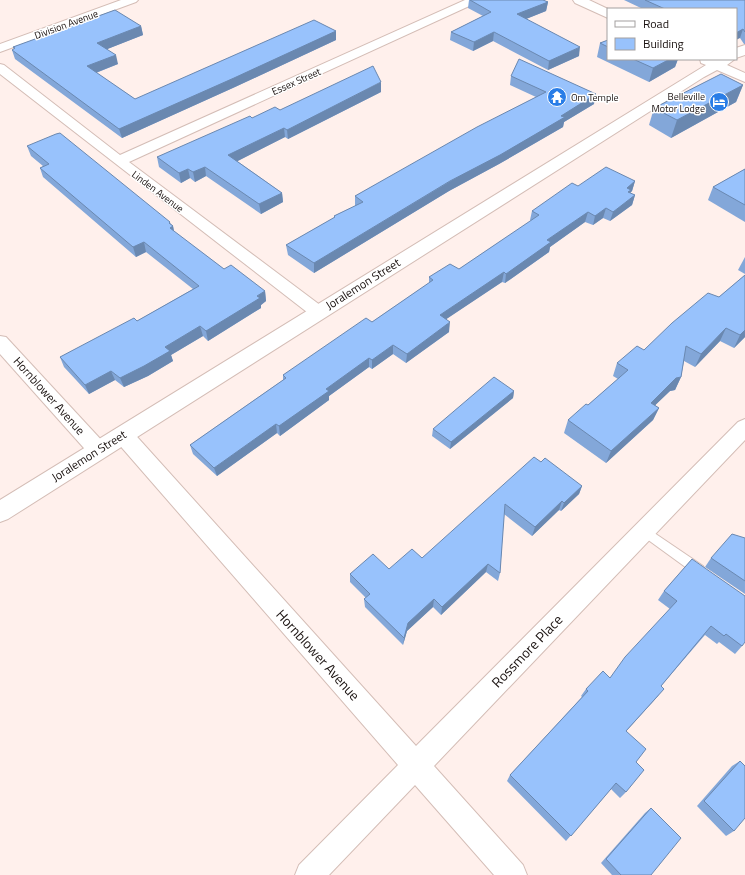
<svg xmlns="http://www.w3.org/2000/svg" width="745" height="875" font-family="'Titillium Web',sans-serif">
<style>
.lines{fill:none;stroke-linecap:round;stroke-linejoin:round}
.lane-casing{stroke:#d4bdb6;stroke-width:2}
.street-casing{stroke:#d4bdb6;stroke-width:2}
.secondary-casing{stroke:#d4bdb6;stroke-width:2}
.lane{fill:#fff;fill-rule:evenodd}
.street{fill:#fff;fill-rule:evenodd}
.secondary{fill:#fff;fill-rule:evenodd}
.wall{fill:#83a7d9}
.shaded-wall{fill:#6a88b0}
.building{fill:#98c2fc;stroke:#6a88b0}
.labels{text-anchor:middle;stroke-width:3;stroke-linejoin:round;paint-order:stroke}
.far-street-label{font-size:10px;fill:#1a1210;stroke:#fff}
.far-poi-label{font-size:10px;fill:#1a1210;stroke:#fff;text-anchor:end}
.street-label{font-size:12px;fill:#1a1210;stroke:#fff}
.near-street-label{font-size:14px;fill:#1a1210;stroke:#fff}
</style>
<rect width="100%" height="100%" fill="#fff0ec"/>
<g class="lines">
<g class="lane-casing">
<polygon id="lane" points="644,526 703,566 705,570 703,574 699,575 695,574 640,534 639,531 640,528"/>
</g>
<g class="street-casing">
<g id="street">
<polygon points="121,0 138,0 136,2 0,52 0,44"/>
<polygon points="465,0 480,0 478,2 129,162 324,308 327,312 324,316 318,318 312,316 0,74 0,64 4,65 120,155"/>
<polygon points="0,336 6,337 105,444 108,450 105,456 98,458 91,456 0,354"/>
<polygon points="745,419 745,440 434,766 523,865 527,875 494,875 415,785 329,875 295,875 299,865 398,765 116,441 113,435 116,429 123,427 130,429 416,746 738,422"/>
</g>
</g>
<g class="secondary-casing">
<g id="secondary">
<polygon points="573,0 589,0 608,9 608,18 575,3"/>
<polygon points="745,45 745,55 736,58 736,48"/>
<polygon points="700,59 735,59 727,65 745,73 745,82 717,70 704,77 8,519 0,522 0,500 706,65 701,63"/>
</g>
</g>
<use href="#lane" class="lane"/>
<use href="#street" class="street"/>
<use href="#secondary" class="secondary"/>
</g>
<g class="wall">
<polygon points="469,0 543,0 548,2 546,11 526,19 579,56 548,70 493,41 473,51 450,40 451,32 483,16 468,8"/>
<polygon points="624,0 745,0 745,44 744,44 740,38 736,9 643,9"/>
<polygon points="141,26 143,35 107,49 118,64 96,73 135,99 336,31 336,40 235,87 122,138 15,59 12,50 14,49 13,47"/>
<polygon points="608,40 608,59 678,59 675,67 649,82 597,57 600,43"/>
<polygon points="511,76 594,104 564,122 563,127 499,164 449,191 314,273 288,255 286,245 334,218 334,216 355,206 355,196 536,97 510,85"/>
<polygon points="743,85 736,102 671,138 649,125 654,108"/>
<polygon points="381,92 288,139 285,137 237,161 282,193 283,202 261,214 206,176 195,182 190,178 181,183 159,167 157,157 252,118 280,110"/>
<polygon points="27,146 171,224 173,226 174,232 224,269 265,291 266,301 261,305 261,308 208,341 203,336 171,355 173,361 148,376 124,387 115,380 89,394 64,367 60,357 137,321 193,289 146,252 136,257 43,177 40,168 43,166 31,156"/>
<polygon points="745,169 745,222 708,200 713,187"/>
<polygon points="635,181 632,191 630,193 635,195 632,205 610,221 603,218 593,225 585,222 550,247 549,252 505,283 502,282 446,319 449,332 406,363 393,354 372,369 369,367 329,396 329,400 280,436 277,433 217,476 193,454 190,445 283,380 283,375 372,322 429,283 429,277 459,269 531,221 530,220 532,211 578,186"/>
<polygon points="745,257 745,274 738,270"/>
<polygon points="745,275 745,337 734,348 720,341 695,367 684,361 681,377 675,390 670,391 655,405 659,408 653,420 606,463 564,433 568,420 588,405 618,379 613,376 617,363 644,350 719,297"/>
<polygon points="514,391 513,398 450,449 432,436 433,429"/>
<polygon points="541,462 582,486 579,494 561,511 559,510 532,536 504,514 500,573 498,581 486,572 441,615 433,607 407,631 403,645 365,607 364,599 366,598 350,582 350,574 389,569 422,558"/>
<polygon points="745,538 745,594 705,567 711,558"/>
<polygon points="692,559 742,646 735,654 719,642 717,644 705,635 661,686 658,696 626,731 636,762 626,792 620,798 611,789 566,841 507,781 510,775 582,697 581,696 586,689 610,678 670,609 658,600 664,591"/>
<polygon points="740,761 734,831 726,836 697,806 732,766"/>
<polygon points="651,808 651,875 612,875 601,863 645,813"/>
</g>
<g class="shaded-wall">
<polygon points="548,2 546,11 516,23 517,14"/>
<polygon points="141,26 143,35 100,52 97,43"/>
<polygon points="743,29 740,38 736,40 736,33"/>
<polygon points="336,31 336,40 235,87 122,138 119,129"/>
<polygon points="494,32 493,41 473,51 474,42"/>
<polygon points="580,47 579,56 548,70 549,61"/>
<polygon points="116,55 118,64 90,75 87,66"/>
<polygon points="670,59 678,59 675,67 649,82 653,68"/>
<polygon points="381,82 381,92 288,139 287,130"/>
<polygon points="743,85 736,102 671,138 677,120"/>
<polygon points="596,94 594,104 564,122 563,127 499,164 449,191 314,273 314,263"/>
<polygon points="284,128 285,137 230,165 228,155"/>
<polygon points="205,167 206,176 195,182 193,172"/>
<polygon points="188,169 190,178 181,183 179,173"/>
<polygon points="635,181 632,191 630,193 628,199 627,188"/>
<polygon points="282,193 283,202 261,214 259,204"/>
<polygon points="635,195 632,205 610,221 613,212"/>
<polygon points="606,208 603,218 593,225 595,216"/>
<polygon points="588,212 585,222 550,247 549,252 505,283 506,274 547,240"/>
<polygon points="170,222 171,227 173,226 175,236 170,228 169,223"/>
<polygon points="144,242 146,252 136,257 133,247"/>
<polygon points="504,272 502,282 439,324 440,315"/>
<polygon points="265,291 266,301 261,305 261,308 208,341 206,331"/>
<polygon points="450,322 449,332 406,363 407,354"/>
<polygon points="200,326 203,336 171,355 173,361 148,376 124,387 120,378 165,347"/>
<polygon points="726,328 720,341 695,367 701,354"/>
<polygon points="745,330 745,337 734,348 740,335"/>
<polygon points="393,345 393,354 372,369 372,360"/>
<polygon points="369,358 369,367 329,396 329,400 280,436 279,426 326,389"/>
<polygon points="111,371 115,380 89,394 85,385"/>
<polygon points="681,377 675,390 670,391 645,415 651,403 676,378"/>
<polygon points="514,391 513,398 450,449 451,442"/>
<polygon points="659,408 653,420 606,463 611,451"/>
<polygon points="276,424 277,433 217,476 214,468"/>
<polygon points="582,486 579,494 561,511 564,503"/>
<polygon points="562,501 559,510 532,536 535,527"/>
<polygon points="488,564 486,572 441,615 442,607"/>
<polygon points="434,599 433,607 407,631 403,645 404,638 408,623"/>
<polygon points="664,689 658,696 620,738 626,731"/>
</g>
<g class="building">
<polygon points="470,0 543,0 548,2 517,14 580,47 549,61 494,32 474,42 451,32 491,12"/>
<polygon points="645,0 745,0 745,32 743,29 736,33 736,9 665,9"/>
<polygon points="115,10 141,26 97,43 116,55 87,66 135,99 314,20 336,31 234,78 119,129 12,50 15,48 13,47"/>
<polygon points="608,40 608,47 600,43"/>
<polygon points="519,59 596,94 561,116 565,117 500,155 450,181 314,263 286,245 335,217 334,216 363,202 355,196 477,127 546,92 511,76"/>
<polygon points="633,59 670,59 653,68"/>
<polygon points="373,66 381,82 287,130 284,128 228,155 282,193 259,204 205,167 193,172 188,169 179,173 157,157 250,116 252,118 275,107 280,110"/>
<polygon points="721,74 743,85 677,120 654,108"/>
<polygon points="60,133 170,222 169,223 173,226 170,228 224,269 231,265 265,291 257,296 260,298 206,331 200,326 165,347 170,351 144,366 120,378 111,371 85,385 60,357 134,318 137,321 199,286 144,242 133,247 40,168 49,164 27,146 56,134"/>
<polygon points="606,167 635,181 627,188 631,190 628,192 635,195 613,212 606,208 595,216 588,212 547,240 551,242 506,274 504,272 440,315 450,322 407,354 393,345 372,360 369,358 326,389 329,391 279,426 276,424 214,468 190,445 286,378 283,375 366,318 372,322 433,280 429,277 450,264 459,269 539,215 532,211 572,183 578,186"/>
<polygon points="745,169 745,205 713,187"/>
<polygon points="745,275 745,330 740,335 726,328 701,354 686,346 681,377 676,378 651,403 659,408 611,451 568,420 586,404 588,405 628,370 617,363 637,346 644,350 672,323 708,293 719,297"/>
<polygon points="494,377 514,391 451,442 433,429"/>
<polygon points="534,457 541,462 545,458 582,486 564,503 562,501 535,527 505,504 500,573 488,564 442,607 434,599 408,623 404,638 364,599 370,594 350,574 373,554 389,569 412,549 422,558"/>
<polygon points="732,534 745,538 745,581 711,558"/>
<polygon points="692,559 745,596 745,642 742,646 726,634 724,636 711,626 661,686 664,689 626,731 646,749 636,762 644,770 626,792 616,783 571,836 510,775 588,691 586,689 603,671 610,678 625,657 677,601 664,591"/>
<polygon points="740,761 745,766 745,818 734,831 704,801"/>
<polygon points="651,808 681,838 651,875 621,875 606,859"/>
</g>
<defs>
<g id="temple-disc" transform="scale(1)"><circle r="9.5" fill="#297de7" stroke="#fff"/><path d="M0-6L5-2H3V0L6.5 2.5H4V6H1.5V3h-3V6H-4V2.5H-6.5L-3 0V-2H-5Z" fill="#fff"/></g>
<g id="hotel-disc" transform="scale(1)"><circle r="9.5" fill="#297de7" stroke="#fff"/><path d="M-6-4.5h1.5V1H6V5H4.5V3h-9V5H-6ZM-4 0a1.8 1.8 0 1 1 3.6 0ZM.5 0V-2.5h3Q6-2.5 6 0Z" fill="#fff"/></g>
</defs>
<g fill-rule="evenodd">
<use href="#temple-disc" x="557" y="97"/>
<use href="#hotel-disc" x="719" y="102"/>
</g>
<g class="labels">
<g class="far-street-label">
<text transform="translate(66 24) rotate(-20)" y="4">Division Avenue</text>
<text transform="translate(296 81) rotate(-24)" y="4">Essex Street</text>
<text transform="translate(158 191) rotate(37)" y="4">Linden Avenue</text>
</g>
<g class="far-poi-label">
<text x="705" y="100">Belleville<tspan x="705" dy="12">Motor Lodge</tspan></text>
<text x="571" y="101" text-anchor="start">Om Temple</text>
</g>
<g class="street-label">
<text transform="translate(363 284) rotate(-32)" y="4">Joralemon Street</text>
<text transform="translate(49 396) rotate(48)" y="4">Hornblower Avenue</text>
<text transform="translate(89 456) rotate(-32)" y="4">Joralemon Street</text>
</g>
<g class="near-street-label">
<text transform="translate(527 651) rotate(-46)" y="5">Rossmore Place</text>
<text transform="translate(318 655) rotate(48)" y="5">Hornblower Avenue</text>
</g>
</g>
<rect x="607" y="8" width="130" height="52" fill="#ffffff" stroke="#a3a09f"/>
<rect x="615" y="21" width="20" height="6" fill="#ffffff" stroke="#a3a09f"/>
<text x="643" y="28" font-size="12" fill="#1a1210">Road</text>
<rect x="615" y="38" width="20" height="12" fill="#98c2fc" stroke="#a3a09f"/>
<text x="643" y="48" font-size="12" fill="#1a1210">Building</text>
</svg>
